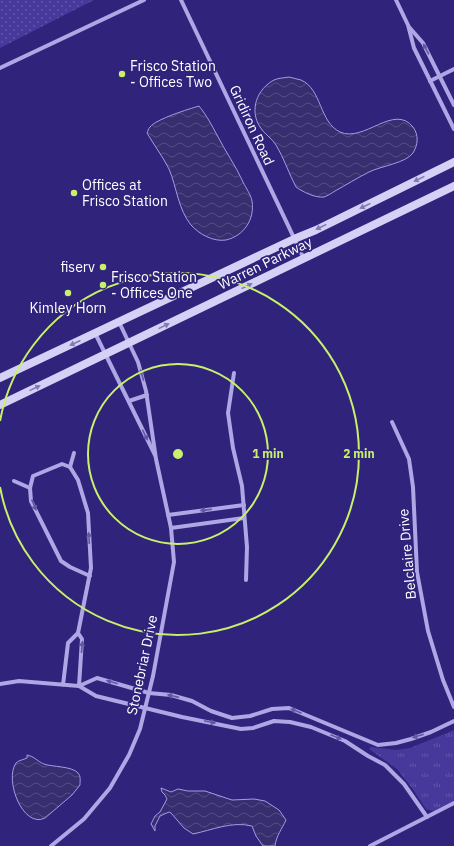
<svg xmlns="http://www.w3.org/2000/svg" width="454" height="846" font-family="'IBM Plex Sans',sans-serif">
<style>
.grass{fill:url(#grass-dots)}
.park{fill:url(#park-tufts)}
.water{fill:url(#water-waves);stroke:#a39be6}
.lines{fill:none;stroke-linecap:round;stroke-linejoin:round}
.minor{stroke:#aea6e5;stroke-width:4}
.secondary{stroke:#d5d0f5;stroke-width:8}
.oneway{fill:#6257a5}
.oneway2{fill:#827ab8}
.ring{fill:none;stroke:#c9f06a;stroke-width:2}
.poi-dot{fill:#c9f06a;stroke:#2f237b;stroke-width:1.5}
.labels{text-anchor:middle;stroke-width:3.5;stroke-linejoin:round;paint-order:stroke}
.poi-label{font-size:14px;fill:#fff;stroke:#2f237b;text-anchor:start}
.street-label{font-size:14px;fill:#fff;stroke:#2f237b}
.centre{fill:#c9f06a;stroke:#2f237b;stroke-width:2}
.ring-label{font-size:12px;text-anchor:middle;font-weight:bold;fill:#c9f06a;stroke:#2f237b;stroke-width:3.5;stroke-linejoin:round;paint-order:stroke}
</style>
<defs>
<pattern id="grass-dots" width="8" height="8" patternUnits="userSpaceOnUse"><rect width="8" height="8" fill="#46399b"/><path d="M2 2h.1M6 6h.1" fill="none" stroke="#6257aa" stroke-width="1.8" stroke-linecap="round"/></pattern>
<pattern id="park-tufts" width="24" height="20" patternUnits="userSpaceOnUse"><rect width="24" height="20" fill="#46399b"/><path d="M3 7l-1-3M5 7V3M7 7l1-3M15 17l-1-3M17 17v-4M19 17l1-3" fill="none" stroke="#6257aa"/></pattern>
<pattern id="water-waves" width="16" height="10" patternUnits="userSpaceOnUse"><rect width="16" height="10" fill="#372e6f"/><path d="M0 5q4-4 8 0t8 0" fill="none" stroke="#554d85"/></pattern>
</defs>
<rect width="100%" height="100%" fill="#2f237b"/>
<polygon class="grass" points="0,0 94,0 0,48"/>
<polygon class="park" points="454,730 454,801 433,811 426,809 412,788 397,769 369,749 371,747 396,750 410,748"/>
<g class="water">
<path d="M289 77C293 78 297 79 301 80 322 89 319 122 340 132 364 143 394 103 413 127 419 135 418 145 413 153 406 163 381 166 369 172 357 178 346 185 335 191 332 193 327 196 324 197 315 198 303 192 296 187 289 174 284 158 276 145 272 138 264 134 260 127 249 110 257 89 274 80 278 78 284 78 289 77Z"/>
<path d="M199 106C207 116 211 124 217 135 225 151 236 166 243 182 246 188 251 195 252 201 255 219 244 236 226 240 213 242 199 234 191 225 178 209 177 188 169 169 163 157 154 145 147 133 148 131 148 129 150 127 156 119 189 109 199 106Z"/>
<path d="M27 755C34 756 38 762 44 764 52 767 72 766 78 773 81 776 80 781 80 785L72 795 45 818C23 829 4 780 16 763 19 760 23 760 27 758Z"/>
<path d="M161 788 171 792 178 789 188 791H205L232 800 254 799 265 801 279 810 286 820C282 829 276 836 275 846H263L256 836 252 826C232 821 212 830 193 834L184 828 171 813 169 812 160 816 155 826V831L151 824 155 816 160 812 167 799 165 795 162 792Z"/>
</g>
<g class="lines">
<g class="minor">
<polyline points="181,0 304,259"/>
<polyline points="396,0 408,25 414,48 454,129"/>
<polyline points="409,27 423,43 454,105"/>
<polyline points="0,68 144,0"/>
<polyline points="430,81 454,69"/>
<polyline points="95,333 155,455"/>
<polyline points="234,373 228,413 233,448 242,486 247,547 246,580"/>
<polyline points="129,401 147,395"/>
<polyline points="392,422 409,459 413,487 417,572 428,631 443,680 454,707"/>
<polyline points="70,467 74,453"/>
<polyline points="14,481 30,488"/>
<polyline points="168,515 244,505"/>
<polyline points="171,528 244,518"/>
<polyline points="78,633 91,568 88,513 78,480 70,467 62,464 33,476 30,488 31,501 61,561 70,567 90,576"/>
<polyline points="0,684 19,681 79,686 82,639 78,633 68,643 63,685"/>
<polyline points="427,817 404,784 385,765 368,756 345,741 311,727 290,722 274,721 253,728 241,729 182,717 96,696 79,686 97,678 149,693 171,695 192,701 211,711 232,718 250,716 272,709 289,708 378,745 396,743 411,739 431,732 454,721"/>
<polyline points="51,846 84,819 110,788 129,755 140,729 153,676 174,562 171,528 156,459 146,391 138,362 119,322"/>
<polyline points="370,846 454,803"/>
</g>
<g class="secondary">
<polyline points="0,378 294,239 316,230 454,162"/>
<polyline points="0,405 454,186"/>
</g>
</g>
<defs><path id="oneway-solid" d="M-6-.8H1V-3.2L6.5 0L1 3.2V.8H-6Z"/></defs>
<g class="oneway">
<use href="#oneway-solid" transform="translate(426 49) rotate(-118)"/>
<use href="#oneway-solid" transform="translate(142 375) rotate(-106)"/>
<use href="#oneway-solid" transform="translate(145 435) rotate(64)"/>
<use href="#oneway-solid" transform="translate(34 505) rotate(67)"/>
<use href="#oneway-solid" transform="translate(206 510) rotate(173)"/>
<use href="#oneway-solid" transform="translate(89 538) rotate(-93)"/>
<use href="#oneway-solid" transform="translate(82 647) rotate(-85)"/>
<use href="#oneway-solid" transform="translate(112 682) rotate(-164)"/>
<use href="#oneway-solid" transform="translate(173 696) rotate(-167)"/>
<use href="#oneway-solid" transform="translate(296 711) rotate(-157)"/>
<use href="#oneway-solid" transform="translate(210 722) rotate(12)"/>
<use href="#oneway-solid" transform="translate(418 736) rotate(162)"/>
<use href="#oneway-solid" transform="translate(336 737) rotate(22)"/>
</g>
<g class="oneway2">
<use href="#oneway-solid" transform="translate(419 179) rotate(154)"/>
<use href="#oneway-solid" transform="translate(365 206) rotate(154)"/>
<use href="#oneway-solid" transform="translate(321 227) rotate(154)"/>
<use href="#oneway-solid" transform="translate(247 286) rotate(-26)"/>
<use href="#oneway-solid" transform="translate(164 326) rotate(-26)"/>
<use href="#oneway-solid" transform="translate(75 343) rotate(155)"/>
<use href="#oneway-solid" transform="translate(35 388) rotate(-26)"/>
</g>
<g class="ring">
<circle cx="178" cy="454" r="90"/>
<path d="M0 421A181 181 0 1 1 0 487"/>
</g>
<g class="poi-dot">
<circle cx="122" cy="74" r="4"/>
<circle cx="74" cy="193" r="4"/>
<circle cx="103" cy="267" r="4"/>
<circle cx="103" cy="285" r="4"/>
<circle cx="68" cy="293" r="4"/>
</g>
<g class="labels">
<g class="poi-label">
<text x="130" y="71">Frisco Station<tspan x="130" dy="16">- Offices Two</tspan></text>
<text x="82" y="190">Offices at<tspan x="82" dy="16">Frisco Station</tspan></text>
<text x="95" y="272" text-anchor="end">fiserv</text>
<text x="111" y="282">Frisco Station<tspan x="111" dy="16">- Offices One</tspan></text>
<text x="68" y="313" text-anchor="middle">Kimley Horn</text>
</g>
<g class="street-label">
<text transform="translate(252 125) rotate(65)" y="5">Gridiron Road</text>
<text transform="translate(265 263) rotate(-26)" y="5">Warren Parkway</text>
<text transform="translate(407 554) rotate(-95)" y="5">Belclaire Drive</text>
<text transform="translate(142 665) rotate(-78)" y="5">Stonebriar Drive</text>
</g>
</g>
<circle cx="178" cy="454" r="6" class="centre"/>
<g class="ring-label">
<text x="268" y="458">1 min</text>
<text x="359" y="458">2 min</text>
</g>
</svg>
